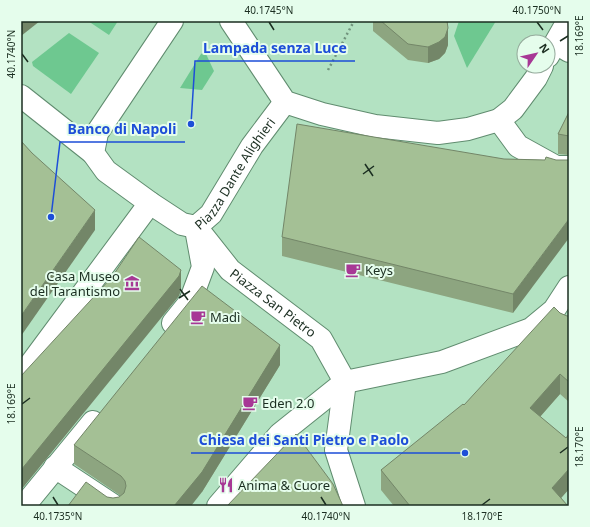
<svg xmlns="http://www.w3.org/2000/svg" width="590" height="527" font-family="'Noto Sans',sans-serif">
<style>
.green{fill:#6ec890}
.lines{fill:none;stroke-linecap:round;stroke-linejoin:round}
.street-casing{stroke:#608c6f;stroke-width:24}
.secondary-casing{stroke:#608c6f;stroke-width:24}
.path{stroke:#71947d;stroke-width:2.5;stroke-dasharray:2 3;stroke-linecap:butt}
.street{stroke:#fff;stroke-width:22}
.secondary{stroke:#fff;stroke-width:22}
.wall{fill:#8da580}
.shaded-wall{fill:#738668}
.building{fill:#a4c095;stroke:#738668}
.ticks{fill:none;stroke:#1b2e21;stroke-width:1.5}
.labels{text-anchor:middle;stroke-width:4;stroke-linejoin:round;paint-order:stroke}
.street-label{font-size:13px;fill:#1b2e21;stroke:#e5fdec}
.poi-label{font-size:13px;fill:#1b2e21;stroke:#e5fdec;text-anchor:start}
.leader{fill:none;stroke:#1d4ed8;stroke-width:1.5}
.callout-dot{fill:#1d4ed8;stroke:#e5fdec;stroke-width:1.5}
.callout-label{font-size:14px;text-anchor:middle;font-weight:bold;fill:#1d4ed8;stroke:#e5fdec;stroke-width:4;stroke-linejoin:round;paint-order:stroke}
.neatline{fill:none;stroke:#1b2e21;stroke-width:1.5}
.ticks-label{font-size:10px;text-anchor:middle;fill:#1b2e21}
</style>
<rect width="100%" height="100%" fill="#b3e2c2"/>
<g class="green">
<polygon points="88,21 118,21 109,35"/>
<polygon points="459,21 496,21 467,68 454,36"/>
<polygon points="69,33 99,53 71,94 33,66 32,62"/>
<polygon points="204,52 206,54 214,71 202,90 180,88 201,54"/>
</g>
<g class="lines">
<g class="street-casing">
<g id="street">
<polyline points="556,43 569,51"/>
<polyline points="21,96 93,153"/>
<polyline points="499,120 518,146 556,167 569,167"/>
<path id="s1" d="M196 227 230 270 321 339 345 382 336 450 354 506"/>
<polyline points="173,323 190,302 203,267 196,229"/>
<polyline points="55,467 114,506"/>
<polyline points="24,506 93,422"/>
<polyline points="218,506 280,434 345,382 442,362 531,329 554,310 569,287"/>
</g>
</g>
<g class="secondary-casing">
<g id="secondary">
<path id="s2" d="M172 21 97 133 93 153 106 171 150 203 182 224 196 227 211 214 252 146 285 102"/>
<polyline points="231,21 285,102 322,114 375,126 438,133 468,129 499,120 513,109 536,78 542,66"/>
<polyline points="548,56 568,21"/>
<polyline points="21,376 27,369 150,203"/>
</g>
</g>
<polyline class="path" points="328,70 354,21"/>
<use href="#street" class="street"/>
<use href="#secondary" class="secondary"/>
</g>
<g class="wall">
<polygon points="373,21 449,21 447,24 448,45 445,53 439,59 428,63 408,60 373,31"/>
<polygon points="569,112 569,155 558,154 558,134"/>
<polygon points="504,159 545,160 513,313 282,256 282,237"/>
<polygon points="560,313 567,316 569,316 569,402 560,394 540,417 566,438 569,434 569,489 561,498 568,506 394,506 381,490 381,470 464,405"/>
<polygon points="280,365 202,492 68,506 107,497 113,498 119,497 121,496 74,464 74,445"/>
</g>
<g class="shaded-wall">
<polygon points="21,21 40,21 21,36"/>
<polygon points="448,28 448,45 445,53 439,59 428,63 428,47"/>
<polygon points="95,210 95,230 21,336 21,316"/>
<polygon points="569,219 569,238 513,313 513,294"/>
<polygon points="181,270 181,290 179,296 21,490 21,470"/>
<polygon points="280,345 280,365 202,492 191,506 174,506"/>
<polygon points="560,374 560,394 530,428 530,408"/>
<polygon points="569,469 569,489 554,506 552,488"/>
</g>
<g class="building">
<polygon points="381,21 447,21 448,28 445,37 439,42 428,47 408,44"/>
<polygon points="569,112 569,136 558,134"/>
<polygon points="297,124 504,159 545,160 546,157 556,160 569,160 569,219 513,294 282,237"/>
<polygon points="21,141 32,153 95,210 21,316"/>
<polygon points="139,237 181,270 179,276 21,470 21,376 112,277"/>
<polygon points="202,286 280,345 202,472 174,506 68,506 86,482 107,497 113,498 119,497 124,493 126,486 125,481 121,476 74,445"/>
<polygon points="554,307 560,313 567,316 569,316 569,382 560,374 530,408 566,438 569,434 569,469 552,488 568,506 410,506 381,470 463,404 464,405"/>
<polygon points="296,434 333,484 343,506 227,506"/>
</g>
<path class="ticks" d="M269 22 274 30M537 22 543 30M560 41 568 36M22 54 28 62M365 164 373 176M363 174 374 166M180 289 188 300M179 298 190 291M22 404 30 398M560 453 568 447M53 497 58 505M321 497 326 505M482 505 490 499"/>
<defs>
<g id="cafe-bare" transform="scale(1.2)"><path d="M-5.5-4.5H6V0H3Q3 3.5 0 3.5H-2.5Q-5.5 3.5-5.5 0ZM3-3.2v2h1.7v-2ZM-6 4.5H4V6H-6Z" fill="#a73895" stroke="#e5fdec" stroke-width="2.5" paint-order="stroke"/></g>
<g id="museum-bare" transform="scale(1.2)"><path d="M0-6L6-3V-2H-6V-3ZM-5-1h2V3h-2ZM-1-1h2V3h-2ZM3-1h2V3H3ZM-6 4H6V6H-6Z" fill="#a73895" stroke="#e5fdec" stroke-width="2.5" paint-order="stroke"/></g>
<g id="restaurant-bare" transform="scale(1.2)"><path d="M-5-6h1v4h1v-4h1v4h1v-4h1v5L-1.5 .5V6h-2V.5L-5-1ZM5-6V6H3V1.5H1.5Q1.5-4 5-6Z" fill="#a73895" stroke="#e5fdec" stroke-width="2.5" paint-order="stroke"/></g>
</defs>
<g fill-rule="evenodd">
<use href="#cafe-bare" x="353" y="270"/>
<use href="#museum-bare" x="132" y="283"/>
<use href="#cafe-bare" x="198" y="317"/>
<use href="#cafe-bare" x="250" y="403"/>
<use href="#restaurant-bare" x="226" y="485"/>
</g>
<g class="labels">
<g class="street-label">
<text dy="5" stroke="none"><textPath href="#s2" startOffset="351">Piazza Dante Alighieri</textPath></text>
<text dy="5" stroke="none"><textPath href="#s1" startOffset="109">Piazza San Pietro</textPath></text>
</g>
<g class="poi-label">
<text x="365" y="275">Keys</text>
<text x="120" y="281" text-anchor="end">Casa Museo<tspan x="120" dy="15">del Tarantismo</tspan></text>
<text x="210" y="322">Madì</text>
<text x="262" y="408">Eden 2.0</text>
<text x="238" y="490">Anima &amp; Cuore</text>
</g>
</g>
<path class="leader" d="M191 124L195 61H355M51 217L60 142H185M465 453L417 453H191"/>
<g class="callout-dot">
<circle cx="191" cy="124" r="4"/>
<circle cx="51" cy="217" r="4"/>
<circle cx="465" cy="453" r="4"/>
</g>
<g class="callout-label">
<text x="275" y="53">Lampada senza Luce</text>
<text x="122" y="134">Banco di Napoli</text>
<text x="304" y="445">Chiesa dei Santi Pietro e Paolo</text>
</g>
<rect width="590" height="527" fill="none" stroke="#e5fdec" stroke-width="44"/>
<g transform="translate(536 54) rotate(56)"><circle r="19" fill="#e5fdec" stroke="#94aa9b"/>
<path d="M0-3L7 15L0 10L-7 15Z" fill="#a73895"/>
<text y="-6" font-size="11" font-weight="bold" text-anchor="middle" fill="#1b2e21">N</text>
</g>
<rect x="22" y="22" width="546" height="483" class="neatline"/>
<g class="ticks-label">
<text x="269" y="14">40.1745°N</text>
<text x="537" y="14">40.1750°N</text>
<text transform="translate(579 36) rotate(-90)" y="4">18.169°E</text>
<text transform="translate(11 54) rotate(-90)" y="4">40.1740°N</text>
<text transform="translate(11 404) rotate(-90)" y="4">18.169°E</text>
<text transform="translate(579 447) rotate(-90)" y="4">18.170°E</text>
<text x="58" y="520">40.1735°N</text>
<text x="326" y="520">40.1740°N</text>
<text x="482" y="520">18.170°E</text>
</g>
</svg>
